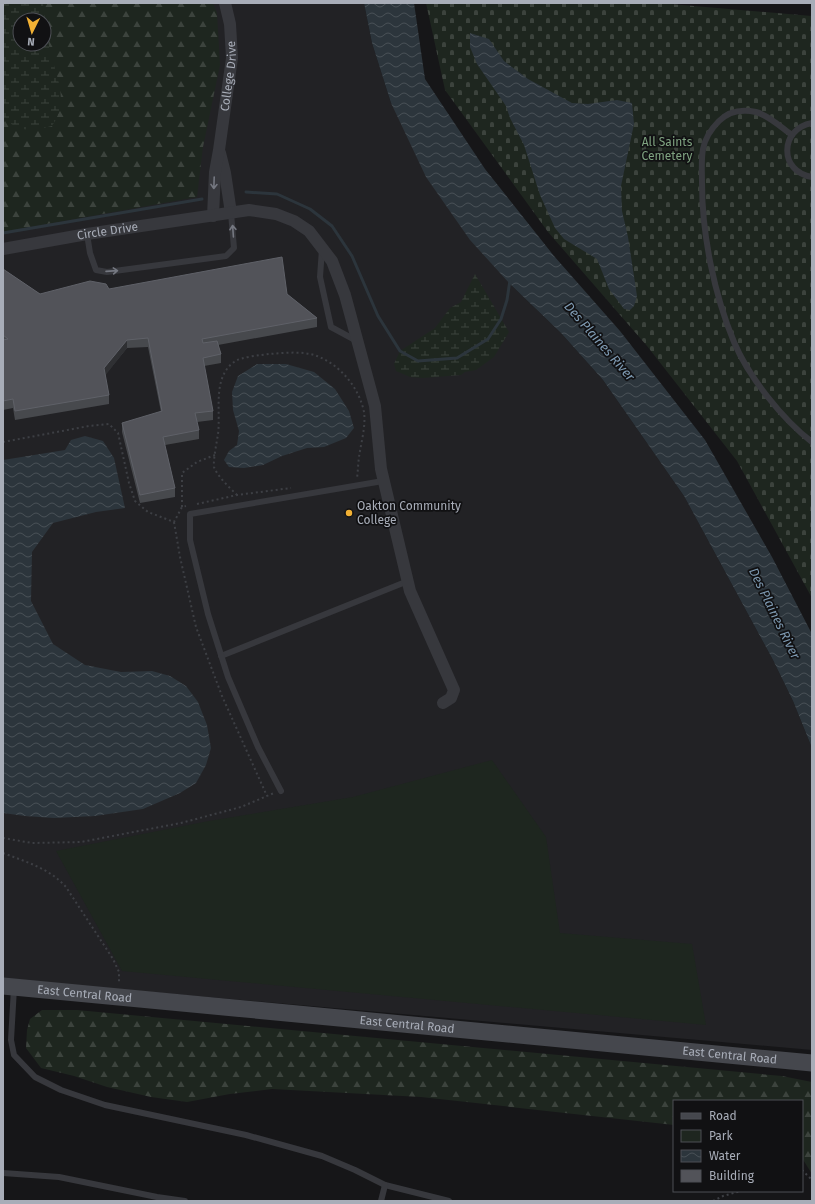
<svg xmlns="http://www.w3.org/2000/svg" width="815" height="1204" font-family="'Fira Sans',sans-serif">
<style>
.built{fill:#222225;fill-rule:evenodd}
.green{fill:#1e261f}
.forest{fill:url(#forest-firs);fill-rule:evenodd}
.wetland{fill:url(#wetland-marsh);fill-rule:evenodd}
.cemetery{fill:url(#cemetery-stones)}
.water{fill:url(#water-waves)}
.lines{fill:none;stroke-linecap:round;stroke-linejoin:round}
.stream{stroke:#2c353c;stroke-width:3}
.path{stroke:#3d3f44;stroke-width:2;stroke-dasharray:2 3;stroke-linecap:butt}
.lane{stroke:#37383d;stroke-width:6}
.street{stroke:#37383d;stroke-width:12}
.secondary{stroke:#45474d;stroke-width:17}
.wall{fill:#47494d}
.shaded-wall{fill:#2f3033}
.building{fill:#525359;stroke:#5f6168}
.oneway{stroke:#757881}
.poi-dot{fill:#f2b134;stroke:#111113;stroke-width:1.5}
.labels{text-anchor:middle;stroke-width:3.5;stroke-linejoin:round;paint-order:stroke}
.street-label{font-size:12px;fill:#a8adb8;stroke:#111113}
.park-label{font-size:12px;fill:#7fa381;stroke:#111113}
.poi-label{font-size:12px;fill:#a8adb8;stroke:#111113;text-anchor:start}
.water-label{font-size:13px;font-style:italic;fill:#7f9bb3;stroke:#111113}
</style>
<defs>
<pattern id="forest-firs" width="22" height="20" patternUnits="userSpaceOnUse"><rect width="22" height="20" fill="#1e261f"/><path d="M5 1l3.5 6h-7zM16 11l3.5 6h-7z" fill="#3c433d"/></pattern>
<pattern id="wetland-marsh" width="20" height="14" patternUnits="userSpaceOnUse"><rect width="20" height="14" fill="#1e261f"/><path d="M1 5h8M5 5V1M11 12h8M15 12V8" fill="none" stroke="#3c433d"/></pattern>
<pattern id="cemetery-stones" width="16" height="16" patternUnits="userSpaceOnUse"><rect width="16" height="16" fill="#1e261f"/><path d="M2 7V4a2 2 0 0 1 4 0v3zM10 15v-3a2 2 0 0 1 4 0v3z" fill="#3c433d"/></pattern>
<pattern id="water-waves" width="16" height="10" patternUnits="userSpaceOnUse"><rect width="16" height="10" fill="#2c353c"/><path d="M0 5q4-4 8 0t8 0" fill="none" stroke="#485056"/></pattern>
</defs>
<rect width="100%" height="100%" fill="#161618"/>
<path class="built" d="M3 3H364L372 43 391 103 510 284 561 333 603 380 684 496 773 660 793 701 812 748V1050L3 979ZM20 20H44V44H20Z"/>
<polygon class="green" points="492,760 546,837 560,933 692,944 706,1025 122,971 56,851 209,821 353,797"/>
<g class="forest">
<path d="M3 3H213L217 13 220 65 203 147 197 197 3 232ZM20 20H44V44H20Z"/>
<polygon points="42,1010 77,1010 782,1076 812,1082 812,1174 802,1158 802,1101 674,1101 674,1125 421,1097 272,1089 230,1094 187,1102 151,1097 107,1087 74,1076 41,1068 26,1048 27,1030 30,1019"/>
</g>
<g class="wetland">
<path d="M3 3H41L43 4C45 20 47 36 50 51 56 77 70 100 52 126 31 131 21 133 3 118ZM20 20H44V44H20Z"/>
<polygon points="475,274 509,332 494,357 476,370 465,372 461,375 423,378 410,377 396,371 394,364 400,351 435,328 450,308 461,302"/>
</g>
<polygon class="cemetery" points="426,3 659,3 812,16 812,598 737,461 647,346 548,232 445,90"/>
<g class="water">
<polygon points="364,3 414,3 425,79 485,169 554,256 620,331 705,440 772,557 812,634 812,748 793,701 773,660 684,496 603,380 561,333 510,284 470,240 426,177 391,103 372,43"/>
<polygon points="470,33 489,39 504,61 528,79 572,103 588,104 617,100 632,103 634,124 621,186 622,211 628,237 637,296 634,306 630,310 624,309 609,289 597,259 564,239 555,228 540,195 524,145 510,118 506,106 477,64 470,47"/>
<polygon points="257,364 286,364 314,372 335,389 349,411 354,428 346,438 324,447 307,448 282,456 263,465 244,468 229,467 224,460 229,451 237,445 239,431 233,410 232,392 238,376"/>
<polygon points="85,436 103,441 114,458 125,508 96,512 53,523 32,552 31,601 53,644 85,665 121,672 152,671 170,676 186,686 198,702 207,725 211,748 206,765 196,783 180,793 143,809 95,816 54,818 25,816 3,813 3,460 65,450 71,440"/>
</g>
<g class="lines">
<g class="stream">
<polyline points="246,192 277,194 310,209 332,226 352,256 378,316 400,351 418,361 457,358 488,339 501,319 507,300 510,280"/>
<polyline points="3,233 202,199"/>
</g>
<g class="path">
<polyline points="3,442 89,426 109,424 118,433 129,483 135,501 148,512 174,522 182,507 186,506"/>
<path d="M237 495C230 488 217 476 214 467 213 460 217 441 218 434 221 411 212 378 234 362 240 357 261 355 269 354 284 353 300 351 314 355 339 363 359 387 364 412 366 426 361 443 359 457 358 464 358 471 357 478"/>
<polyline points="197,504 237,495 291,488"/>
<polyline points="182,507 182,473 197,462 215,455"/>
<polyline points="174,522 180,557 196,627 222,696 267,796"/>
<polyline points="3,838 32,843 81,842 181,823 241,807 274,793"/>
<path d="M3 853C26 862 49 868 66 887L113 959 119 972V984"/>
<polyline points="802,1170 812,1180"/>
<polyline points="713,1201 723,1196 741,1191"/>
</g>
<g class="lane">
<path d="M812 123C779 129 779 172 812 177"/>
<path d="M792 135C781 127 768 115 756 112 742 109 729 111 719 121 711 129 705 138 703 149 701 160 702 172 702 183 702 234 714 294 734 342 748 376 783 420 812 442"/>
<polyline points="87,234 90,253 96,270 107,272 226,256 234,248 231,213"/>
<polyline points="322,249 320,277 331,327 357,341"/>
<polyline points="221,656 408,581"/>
<polyline points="281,791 258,747 228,677 208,614 190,540 190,514 383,481"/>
<polyline points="14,988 11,1040 14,1055 35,1077 61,1090 105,1105 246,1135 322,1156 355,1170 385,1185 449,1201"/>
<polyline points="3,1173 59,1177 157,1197 185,1201"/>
<polyline points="381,1201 385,1185"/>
</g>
<g class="street">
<polyline points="220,153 225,173 231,213"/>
<path id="s1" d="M213 216 215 172 219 150 232 58 230 24 225 3"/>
<path id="s2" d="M3 249 87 234 249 210 276 214 294 221 309 231 332 261 345 295 375 406 381 469 410 591 454 690 451 698 443 703"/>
</g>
<path class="secondary" id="s3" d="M3 986 812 1063"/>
</g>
<polygon class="wall" points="3,269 40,294 109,289 287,294 317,318 317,327 218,345 221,354 221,363 204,366 213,411 213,420 197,422 199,430 199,439 165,445 175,488 175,497 140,503 122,432 122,423 161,412 148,347 127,348 105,375 109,395 109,404 15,420 13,408 3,410"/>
<polygon class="shaded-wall" points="127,340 127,348 104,377 104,368"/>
<polygon class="building" points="282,257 287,294 317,318 202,339 203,343 217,341 221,354 203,358 213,411 195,413 199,430 163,437 175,488 140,495 122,423 162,411 148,338 127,340 104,368 109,395 15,411 13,399 3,401 3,340 8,339 3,335 3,269 40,294 90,281 106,284 109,289"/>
<defs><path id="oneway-shaft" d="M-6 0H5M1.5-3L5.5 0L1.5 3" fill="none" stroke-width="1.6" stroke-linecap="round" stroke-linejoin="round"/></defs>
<g class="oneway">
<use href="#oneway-shaft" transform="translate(214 183) rotate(92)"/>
<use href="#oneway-shaft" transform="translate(233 231) rotate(-94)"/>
<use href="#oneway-shaft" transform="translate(112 271) rotate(-4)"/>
</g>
<circle class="poi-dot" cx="349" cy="513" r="4"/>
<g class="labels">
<g class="street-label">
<text dy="4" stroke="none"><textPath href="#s1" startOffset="141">College Drive</textPath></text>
<text dy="4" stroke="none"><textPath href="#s2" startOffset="106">Circle Drive</textPath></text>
<text dy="4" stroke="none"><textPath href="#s3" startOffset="82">East Central Road</textPath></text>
<text dy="4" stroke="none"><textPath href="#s3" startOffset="406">East Central Road</textPath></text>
<text dy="4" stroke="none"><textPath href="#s3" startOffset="730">East Central Road</textPath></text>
</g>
<g class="park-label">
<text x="667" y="146">All Saints<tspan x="667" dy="14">Cemetery</tspan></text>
</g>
<g class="poi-label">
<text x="357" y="510">Oakton Community<tspan x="357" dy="14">College</tspan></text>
</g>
<g class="water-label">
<text transform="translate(600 341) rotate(49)" y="5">Des Plaines River</text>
<text transform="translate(775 613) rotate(64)" y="5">Des Plaines River</text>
</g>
</g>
<rect width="815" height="1204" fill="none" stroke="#a8adb8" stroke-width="8"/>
<rect x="673" y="1100" width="130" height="92" fill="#111113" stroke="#4d4f55"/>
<rect x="681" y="1113" width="20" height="6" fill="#45474d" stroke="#4d4f55"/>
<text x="709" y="1120" font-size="12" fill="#a8adb8">Road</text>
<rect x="681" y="1130" width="20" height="12" fill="#1e261f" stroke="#4d4f55"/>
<text x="709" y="1140" font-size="12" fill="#a8adb8">Park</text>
<rect x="681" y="1150" width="20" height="12" fill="url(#water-waves)" stroke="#4d4f55"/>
<text x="709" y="1160" font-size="12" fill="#a8adb8">Water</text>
<rect x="681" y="1170" width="20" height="12" fill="#525359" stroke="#4d4f55"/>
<text x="709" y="1180" font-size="12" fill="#a8adb8">Building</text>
<g transform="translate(32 32) rotate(185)"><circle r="19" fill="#111113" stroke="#4d4f55"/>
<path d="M0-3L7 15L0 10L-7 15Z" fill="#f2b134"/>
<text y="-6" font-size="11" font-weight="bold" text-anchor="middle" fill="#a8adb8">N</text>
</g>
</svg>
